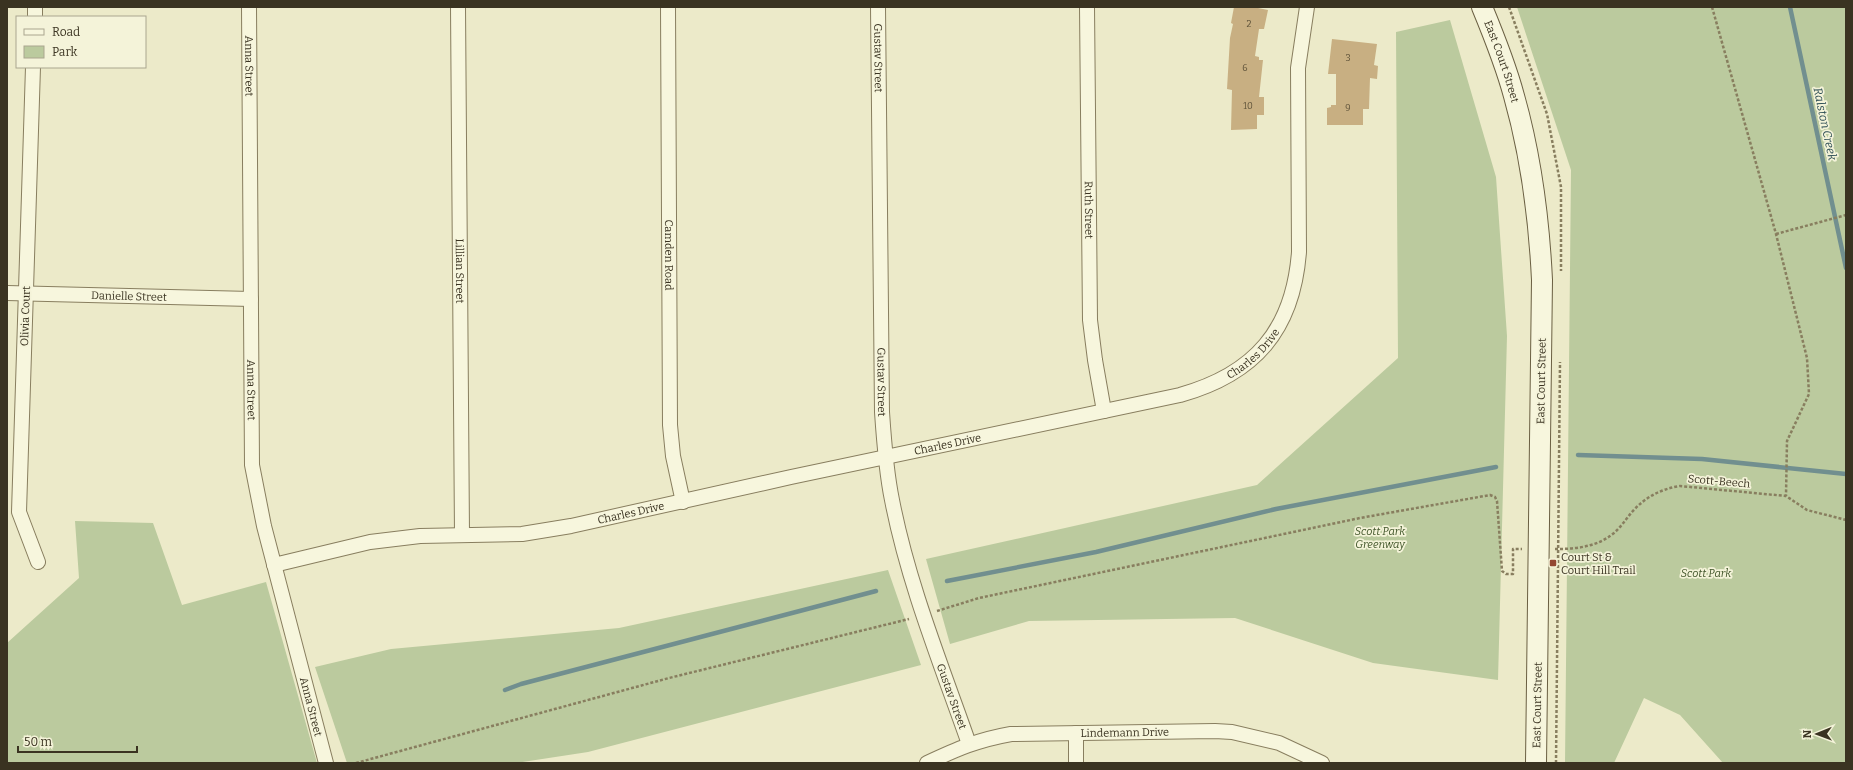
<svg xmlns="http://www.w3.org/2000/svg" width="1853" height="770" font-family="Bitter,serif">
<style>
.green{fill:#bbca9e}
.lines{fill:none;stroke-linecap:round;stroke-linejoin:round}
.stream{stroke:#718f8f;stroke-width:4.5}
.building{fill:#c8af82}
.street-casing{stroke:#887e5f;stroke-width:16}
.secondary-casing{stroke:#6a5f42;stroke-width:22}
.path{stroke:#887e5f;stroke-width:2.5;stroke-dasharray:3 2;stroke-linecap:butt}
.street{stroke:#f7f6dd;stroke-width:14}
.secondary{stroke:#f7f6dd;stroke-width:20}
.poi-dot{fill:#944832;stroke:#f4f3d9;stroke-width:1.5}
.labels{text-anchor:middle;stroke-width:3.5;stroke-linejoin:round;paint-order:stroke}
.number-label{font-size:9px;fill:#5e5239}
.street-label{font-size:11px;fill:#3a3321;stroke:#f4f3d9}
.park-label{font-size:11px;font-style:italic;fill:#405529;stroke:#f4f3d9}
.poi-label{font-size:11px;fill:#3a3321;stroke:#f4f3d9;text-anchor:start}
.water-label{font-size:12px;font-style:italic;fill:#325258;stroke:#f4f3d9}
</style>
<rect width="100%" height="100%" fill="#eceac9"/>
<g class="green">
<polygon points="1517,7 1846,7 1846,763 1723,763 1680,715 1644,698 1614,763 1565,763 1571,170"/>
<polygon points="1450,20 1496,177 1507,336 1498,680 1373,663 1235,618 1029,621 950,644 926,559 1257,485 1398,358 1396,32"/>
<polygon points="75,521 153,523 182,605 266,582 317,763 7,763 7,643 79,578"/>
<polygon points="888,570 921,665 588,752 516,763 347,763 315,667 391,649 619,628"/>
</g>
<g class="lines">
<g class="stream">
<polyline points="1790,7 1846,268"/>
<polyline points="1578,455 1702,459 1846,474"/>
<polyline points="947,581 1096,552 1276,509 1496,467"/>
<polyline points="505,690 521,684 876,591"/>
</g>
</g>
<g class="building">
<polygon points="1234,7 1253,7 1268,10 1264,29 1259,29 1255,56 1259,57 1259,60 1263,60 1259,97 1264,97 1264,115 1257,115 1257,129 1231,130 1232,90 1227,89 1230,38 1233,24 1231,23"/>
<polygon points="1332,39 1377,44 1374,65 1378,66 1377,79 1370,78 1369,109 1363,109 1363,125 1327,125 1327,108 1331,107 1331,105 1336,105 1336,74 1328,74"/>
</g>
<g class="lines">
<g class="street-casing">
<g id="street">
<path id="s1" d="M249 7 252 465 264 526 326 763"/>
<path id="s2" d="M458 7 462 535"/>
<path id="s3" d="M668 7 670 425 673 456 683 502"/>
<path id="s4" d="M878 7 882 412C884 442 886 471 892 500 908 583 941 664 969 744"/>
<path id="s5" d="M1087 7 1090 320 1095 360 1104 411"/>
<polyline points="35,17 35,7"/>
<polyline points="33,67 19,512 38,562"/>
<path id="s6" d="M7 293 251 299"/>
<path id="s7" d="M274 565 370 542 420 536 522 534 571 526 791 477 1180 395C1255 374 1293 330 1299 252L1298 68 1307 7"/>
<polyline points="1076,733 1076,763"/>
<path id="s8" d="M927 763C957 749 977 740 1011 734L1215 731 1232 732 1279 743 1322 763"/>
</g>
</g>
<g class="secondary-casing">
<g id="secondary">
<path id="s9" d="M1482 7C1494 36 1506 66 1514 96 1531 156 1539 218 1542 280L1536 763"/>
</g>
</g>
<g class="path">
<polyline points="1509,7 1547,114 1561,187 1561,271"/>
<polyline points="1712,7 1776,234 1807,358 1809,394 1787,441 1786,496"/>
<polyline points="1776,234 1846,215"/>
<path d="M1555 549C1576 549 1597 547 1614 533 1621 527 1626 519 1632 512 1645 497 1661 489 1680 486L1786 496 1807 510 1846 520"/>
<polyline points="937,611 979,598 1360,518 1490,495 1495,497 1497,501 1502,571 1506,574 1513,574 1513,549 1522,549"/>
<polyline points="356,763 669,678 909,619"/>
<polyline points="1556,763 1560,362"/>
</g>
<use href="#street" class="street"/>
<use href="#secondary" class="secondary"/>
</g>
<rect class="poi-dot" x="1549" y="559" width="8" height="8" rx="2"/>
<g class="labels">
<g class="number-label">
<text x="1249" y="27">2</text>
<text x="1348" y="61">3</text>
<text x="1245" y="71">6</text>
<text x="1248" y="109">10</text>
<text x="1348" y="111">9</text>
</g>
<g class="street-label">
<text dy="4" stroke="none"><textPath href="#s4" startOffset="51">Gustav Street</textPath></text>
<text dy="4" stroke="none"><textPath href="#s9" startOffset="58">East Court Street</textPath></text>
<text dy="4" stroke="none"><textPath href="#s1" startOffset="59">Anna Street</textPath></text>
<text dy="4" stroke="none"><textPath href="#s5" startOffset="203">Ruth Street</textPath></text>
<text dy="4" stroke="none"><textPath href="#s3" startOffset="248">Camden Road</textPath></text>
<text dy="4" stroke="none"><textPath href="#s2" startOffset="264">Lillian Street</textPath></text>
<text dy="4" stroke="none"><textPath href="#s6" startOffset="122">Danielle Street</textPath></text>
<text transform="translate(25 316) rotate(-88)" y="4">Olivia Court</text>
<text dy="4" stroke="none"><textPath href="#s7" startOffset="1009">Charles Drive</textPath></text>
<text transform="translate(1541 381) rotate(-89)" y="4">East Court Street</text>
<text dy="4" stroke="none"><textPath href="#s4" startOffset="375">Gustav Street</textPath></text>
<text dy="4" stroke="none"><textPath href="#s1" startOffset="383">Anna Street</textPath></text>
<text dy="4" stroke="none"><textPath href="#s7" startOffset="686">Charles Drive</textPath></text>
<text transform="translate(1719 481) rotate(5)" y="4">Scott-Beech</text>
<text dy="4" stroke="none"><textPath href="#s7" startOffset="362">Charles Drive</textPath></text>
<text dy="4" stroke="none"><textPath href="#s4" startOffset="699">Gustav Street</textPath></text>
<text transform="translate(1537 705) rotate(-89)" y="4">East Court Street</text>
<text dy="4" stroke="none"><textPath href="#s1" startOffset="707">Anna Street</textPath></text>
<text dy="4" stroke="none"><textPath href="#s8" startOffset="203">Lindemann Drive</textPath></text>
</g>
<g class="park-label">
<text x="1380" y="535">Scott Park<tspan x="1380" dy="13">Greenway</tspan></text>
<text x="1706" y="577">Scott Park</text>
</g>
<g class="poi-label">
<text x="1561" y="561">Court St &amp;<tspan x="1561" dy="13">Court Hill Trail</tspan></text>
</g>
<g class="water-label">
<text transform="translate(1825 124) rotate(78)" y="4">Ralston Creek</text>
</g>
</g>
<rect width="1853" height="770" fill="none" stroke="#3a3321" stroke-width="16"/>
<rect x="16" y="16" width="130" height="52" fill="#f4f3d9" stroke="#aaa68f"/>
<rect x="24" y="29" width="20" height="6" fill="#f7f6dd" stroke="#aaa68f"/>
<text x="52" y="36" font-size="12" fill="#3a3321">Road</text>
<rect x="24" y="46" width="20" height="12" fill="#bbca9e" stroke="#aaa68f"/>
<text x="52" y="56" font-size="12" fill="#3a3321">Park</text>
<g transform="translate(1817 734) rotate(269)" stroke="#f4f3d9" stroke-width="3" paint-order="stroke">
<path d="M0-3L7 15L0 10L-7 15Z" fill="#3a3321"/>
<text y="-6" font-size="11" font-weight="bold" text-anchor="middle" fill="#3a3321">N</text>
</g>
<path d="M18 746v6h119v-6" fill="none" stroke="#3a3321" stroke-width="2"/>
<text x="24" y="746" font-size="12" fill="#3a3321" stroke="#f4f3d9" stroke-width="3" paint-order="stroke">50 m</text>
</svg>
